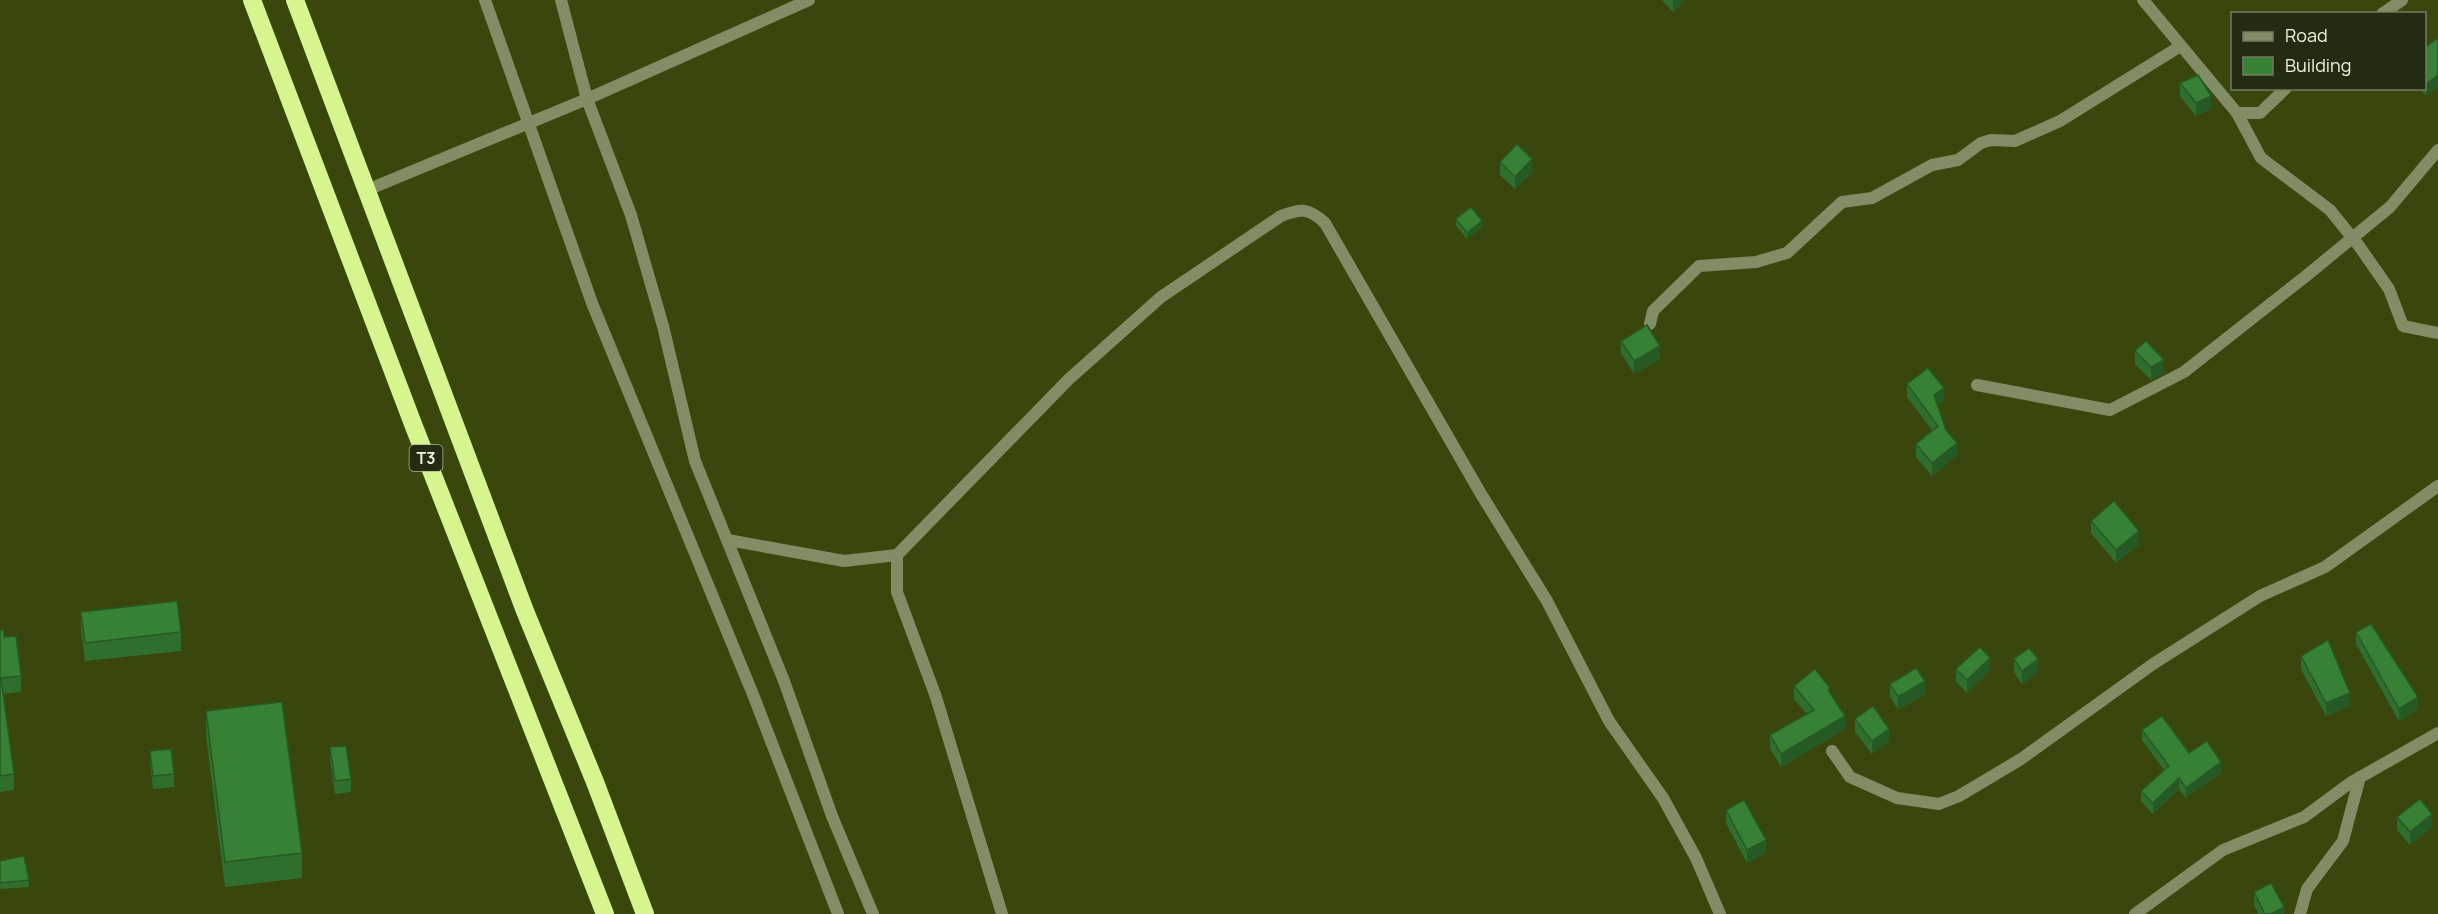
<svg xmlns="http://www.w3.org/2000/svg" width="2438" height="914" font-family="Manrope,sans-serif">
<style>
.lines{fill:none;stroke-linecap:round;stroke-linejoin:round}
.street{stroke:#808d65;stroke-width:12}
.highway{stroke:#d6f58f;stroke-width:18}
.wall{fill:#2f6f2e}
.shaded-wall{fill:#265a25}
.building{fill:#378135;stroke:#265a25;stroke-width:1.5}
.labels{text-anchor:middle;stroke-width:5;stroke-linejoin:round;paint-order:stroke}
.shield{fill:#232b13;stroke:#b0b99d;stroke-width:1.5}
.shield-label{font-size:16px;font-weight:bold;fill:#ecf6d8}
</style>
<rect width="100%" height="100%" fill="#39470c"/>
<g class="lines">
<g class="street">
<polyline points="485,0 592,303 752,692 838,914"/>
<polyline points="561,0 587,99 631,215 663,326 695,461 784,681 832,816 873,914"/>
<polyline points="2143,0 2237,113 2261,158 2330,210 2359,246 2389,289 2403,326 2438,333"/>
<polyline points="2382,14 2402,0"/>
<polyline points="2237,113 2260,113 2286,88"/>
<polyline points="367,190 587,99 809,0"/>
<polyline points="1650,324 1653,311 1699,266 1756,262 1787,253 1842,202 1872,198 1932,165 1958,160 1981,143 1991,140 2015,141 2060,121 2179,47"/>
<polyline points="1977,385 2110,410 2184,372 2306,276 2390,207 2438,150"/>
<path d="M728 540 844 561 897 555 1069 379 1161 297 1281 216C1301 208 1309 208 1325 223L1481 494 1547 601 1609 721 1663 798 1696 858 1720 914"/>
<polyline points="897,555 897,592 936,697 1002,914"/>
<polyline points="1832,751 1850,777 1897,798 1939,804 1959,796 2021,759 2153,664 2260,596 2325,567 2438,486"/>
<polyline points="2135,914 2223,850 2304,817 2350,783 2438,733"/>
<polyline points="2300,914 2307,889 2343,841 2360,777"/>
</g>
<g class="highway">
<polyline points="252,0 413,424 605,914"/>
<polyline points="295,0 525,611 595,782 645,914"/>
</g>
</g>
<g class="wall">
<polygon points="1662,0 1685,0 1673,12"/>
<polygon points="2438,38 2426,96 2420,88 2424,88 2424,48"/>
<polygon points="2180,83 2211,109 2196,116 2180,96"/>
<polygon points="1500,162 1532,172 1515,189 1500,175"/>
<polygon points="1456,219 1482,227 1467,239 1456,225"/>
<polygon points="1621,341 1660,359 1634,374 1621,353"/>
<polygon points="2135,351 2164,373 2151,380 2135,364"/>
<polygon points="1907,384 1944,401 1937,405 1946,430 1957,455 1932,476 1916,457 1916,444 1932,430 1907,397"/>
<polygon points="2091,521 2139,544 2116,563 2091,533"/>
<polygon points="81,612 181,632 181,651 85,661 81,631"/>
<polygon points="0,630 4,637 21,676 21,692 3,694 14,774 14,790 0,792"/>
<polygon points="2356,632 2418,709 2399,721 2356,644"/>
<polygon points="2301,656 2350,706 2326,716 2301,669"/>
<polygon points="2014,659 2038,672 2022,684 2014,672"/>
<polygon points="1956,669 1990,671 1967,693 1956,682"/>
<polygon points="1890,684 1925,694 1898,710 1890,696"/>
<polygon points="1794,686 1830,693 1845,729 1781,767 1770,748 1770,735 1807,714 1794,699"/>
<polygon points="206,711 302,853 302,878 225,887 206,736"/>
<polygon points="1855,719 1889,741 1872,754 1855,732"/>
<polygon points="2142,730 2189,753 2221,773 2186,798 2179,789 2153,814 2141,801 2141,791 2164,770 2142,740"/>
<polygon points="330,747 351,779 351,792 335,794 330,759"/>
<polygon points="150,751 174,774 174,787 153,789 150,763"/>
<polygon points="1726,810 1766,853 1747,863 1726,823"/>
<polygon points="2397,817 2432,827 2410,845 2397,830"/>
<polygon points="0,861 29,880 29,887 0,889"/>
<polygon points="2254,892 2284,914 2258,914 2254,905"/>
</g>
<g class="shaded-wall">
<polygon points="1673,0 1685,0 1673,12"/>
<polygon points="2438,75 2438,88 2426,96 2426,84"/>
<polygon points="2211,96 2211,109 2196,116 2196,103"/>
<polygon points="1532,159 1532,172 1515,189 1515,177"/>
<polygon points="1482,221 1482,227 1467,239 1467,233"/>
<polygon points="1660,346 1660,359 1634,374 1634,361"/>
<polygon points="2164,360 2164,373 2151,380 2151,367"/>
<polygon points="1944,388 1944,401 1934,408 1934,395"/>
<polygon points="1957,443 1957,455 1932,476 1932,463"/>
<polygon points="2139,531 2139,544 2116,563 2116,550"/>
<polygon points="1990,658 1990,671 1967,693 1967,680"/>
<polygon points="2038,659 2038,672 2022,684 2022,671"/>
<polygon points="1925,681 1925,694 1898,710 1898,697"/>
<polygon points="2350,693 2350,706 2326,716 2326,703"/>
<polygon points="2418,697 2418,709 2399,721 2399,709"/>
<polygon points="1845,716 1845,729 1781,767 1781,754"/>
<polygon points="1889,729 1889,741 1872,754 1872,741"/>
<polygon points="2221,762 2221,773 2186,798 2186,788"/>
<polygon points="2179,778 2179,789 2153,814 2153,803"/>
<polygon points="2432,814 2432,827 2410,845 2410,832"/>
<polygon points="1766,840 1766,853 1747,863 1747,850"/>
<polygon points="2284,907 2284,914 2271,914"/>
</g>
<g class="building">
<polygon points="2438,38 2438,75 2426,84 2424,81 2424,48"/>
<polygon points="2198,75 2211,96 2196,103 2180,83"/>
<polygon points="1517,144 1532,159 1515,177 1500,162"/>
<polygon points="1471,207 1482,221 1467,233 1456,219"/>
<polygon points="1647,325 1660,346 1634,361 1621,341"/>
<polygon points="2146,341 2164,360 2151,367 2135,351"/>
<polygon points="1928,368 1944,388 1934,395 1946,430 1957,443 1932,463 1916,444 1938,426 1907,384"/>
<polygon points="2114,501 2139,531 2116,550 2091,521"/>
<polygon points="177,601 181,632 85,643 81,612"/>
<polygon points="2371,624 2418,697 2399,709 2356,632"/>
<polygon points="0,630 4,630 4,637 16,636 21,676 1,678 14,774 0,776"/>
<polygon points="2328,640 2350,693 2326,703 2301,656"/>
<polygon points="1980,647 1990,658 1967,680 1956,669"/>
<polygon points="2029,648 2038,659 2022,671 2014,659"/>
<polygon points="1916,668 1925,681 1898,697 1890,684"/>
<polygon points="1815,669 1830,688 1828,690 1845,716 1781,754 1770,735 1814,710 1794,686"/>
<polygon points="282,702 302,853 225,862 206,711"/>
<polygon points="1873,706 1889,729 1872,741 1855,719"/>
<polygon points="2162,716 2189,753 2207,741 2221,762 2186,788 2179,778 2153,803 2141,791 2169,766 2142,730"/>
<polygon points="346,746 351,779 335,781 330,747"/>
<polygon points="171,749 174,774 153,776 150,751"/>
<polygon points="2420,799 2432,814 2410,832 2397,817"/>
<polygon points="1744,800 1766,840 1747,850 1726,810"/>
<polygon points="24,856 29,880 0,883 0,861"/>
<polygon points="2271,883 2284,907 2271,914 2265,914 2254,892"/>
</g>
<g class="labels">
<rect class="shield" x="409.5" y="445" width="33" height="26" rx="4.5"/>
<g class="shield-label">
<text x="426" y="464">T3</text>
</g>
</g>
<rect x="2231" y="12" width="195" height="78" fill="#232b13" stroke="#737c62" stroke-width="1.5"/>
<rect x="2243" y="32" width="30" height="9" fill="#808d65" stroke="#737c62" stroke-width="1.5"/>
<text x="2285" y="42" font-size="18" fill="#ecf6d8">Road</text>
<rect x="2243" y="57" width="30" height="18" fill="#378135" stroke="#737c62" stroke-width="1.5"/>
<text x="2285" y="72" font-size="18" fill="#ecf6d8">Building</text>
</svg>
